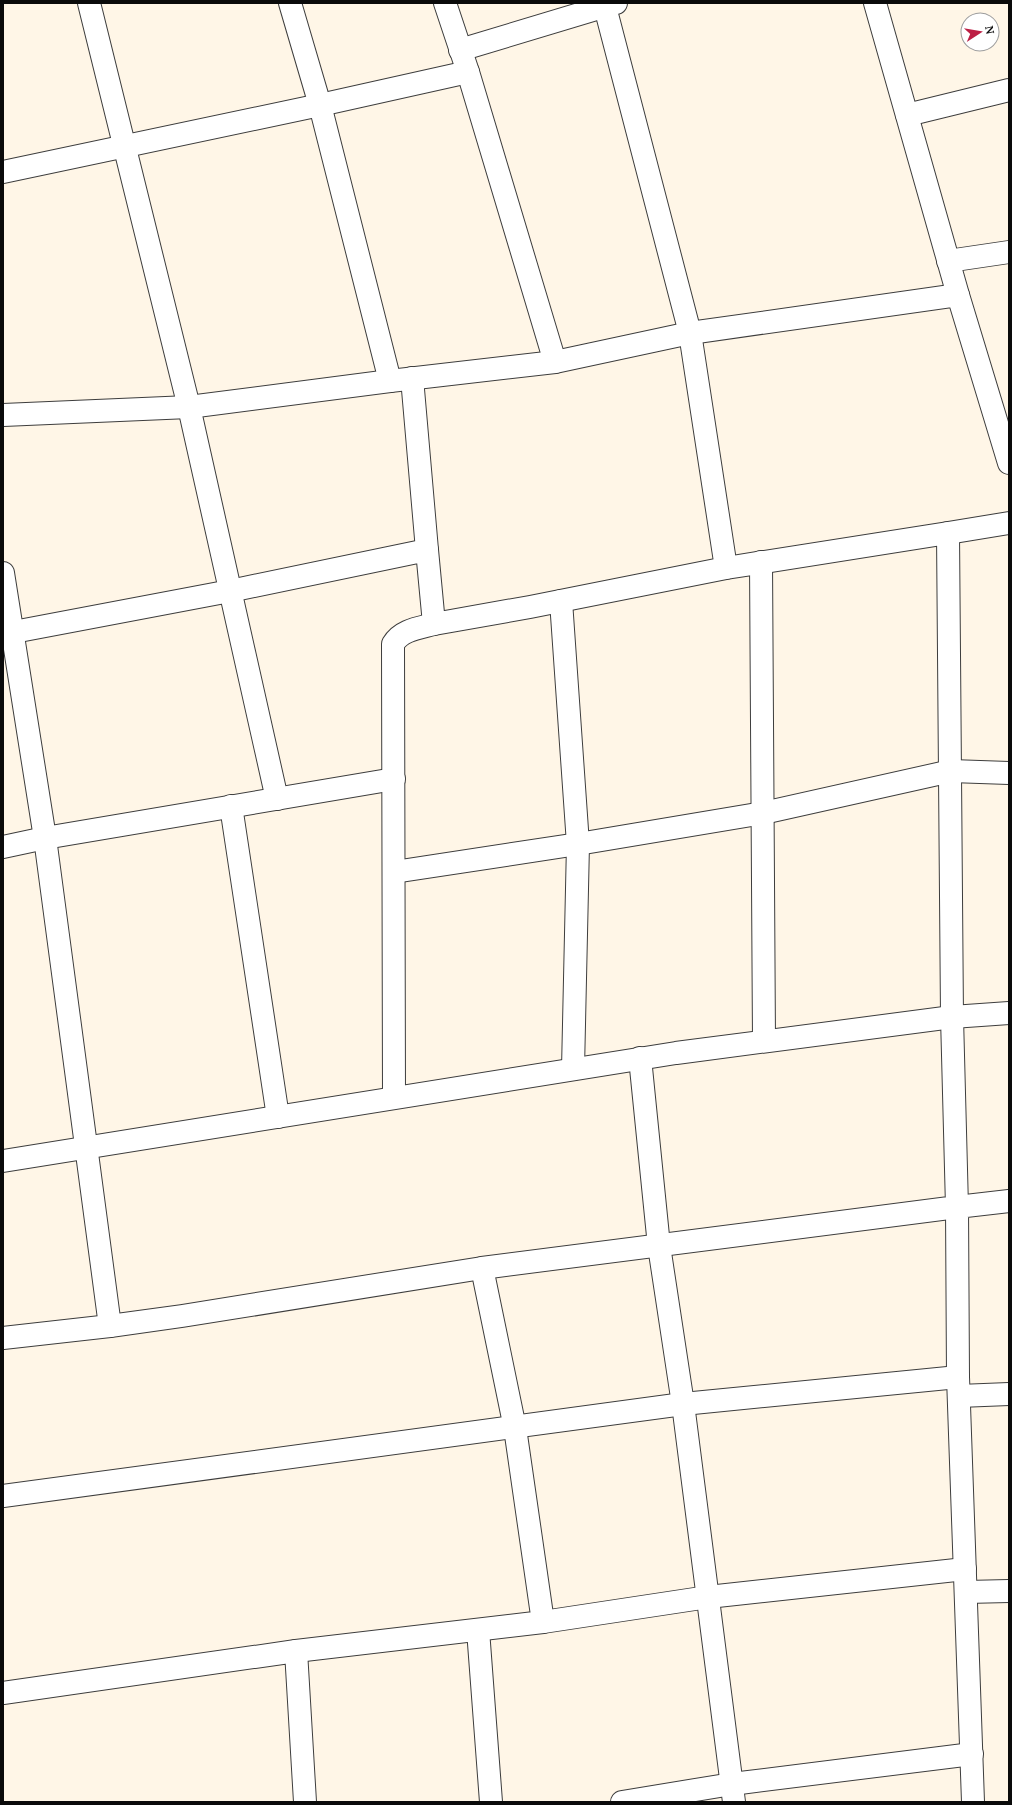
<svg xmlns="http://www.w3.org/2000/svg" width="1012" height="1805" font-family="'PT Serif',serif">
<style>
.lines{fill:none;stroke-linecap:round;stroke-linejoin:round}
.street-casing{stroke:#3d3d3d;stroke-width:24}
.street{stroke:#fff;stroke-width:22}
</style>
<rect width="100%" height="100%" fill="#fff6e7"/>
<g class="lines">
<g class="street-casing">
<g id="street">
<polyline points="89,3 189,407 277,799"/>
<polyline points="290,3 320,105 390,381"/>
<polyline points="445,3 468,72 555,362"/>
<polyline points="604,3 690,333 726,568"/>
<polyline points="875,3 958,295"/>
<polyline points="460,50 616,3"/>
<polyline points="907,115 1009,90"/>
<polyline points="3,172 320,105 468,72"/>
<polyline points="948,261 1009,252"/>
<polyline points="412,378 427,550"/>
<polyline points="3,415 189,407 390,381 555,362 690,333 958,295 1009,463"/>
<polyline points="948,533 1009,523"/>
<polyline points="761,562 764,1041"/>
<polyline points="3,573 45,838 110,1326"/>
<polyline points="561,601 578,844 573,1069"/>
<polyline points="3,634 230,591 427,550 434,624 530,607 726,568 948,533 952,1017 957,1207 482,1268 182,1316 110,1326 3,1338"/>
<polyline points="231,806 278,1117"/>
<polyline points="3,847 45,838 394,779"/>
<polyline points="394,872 578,844 763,813 951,771 1009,773"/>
<polyline points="640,1058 659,1246 683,1404 734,1802"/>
<path d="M394 1097 393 644C401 630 419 628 434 624"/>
<polyline points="3,1161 676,1053 952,1017 1009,1013"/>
<polyline points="959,1396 1009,1394"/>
<polyline points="3,1496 683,1404 958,1377"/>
<polyline points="966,1592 1009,1591"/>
<polyline points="543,1622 708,1597 965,1569"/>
<polyline points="478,1630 491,1802"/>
<polyline points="296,1651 543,1622 515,1428 482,1268"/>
<polyline points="3,1693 296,1651 305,1802"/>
<polyline points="622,1802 732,1784 972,1754"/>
<polyline points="973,1802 958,1377 957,1207 1009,1201"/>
</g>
</g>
<use href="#street" class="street"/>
</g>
<rect width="1012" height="1805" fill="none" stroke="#0a0a0a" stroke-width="8"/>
<g transform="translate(980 32) rotate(78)"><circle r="19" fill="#ffffff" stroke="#9d9d9d"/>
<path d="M0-3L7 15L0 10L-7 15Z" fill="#bd1f44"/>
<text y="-6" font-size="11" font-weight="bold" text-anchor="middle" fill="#0a0a0a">N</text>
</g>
</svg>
